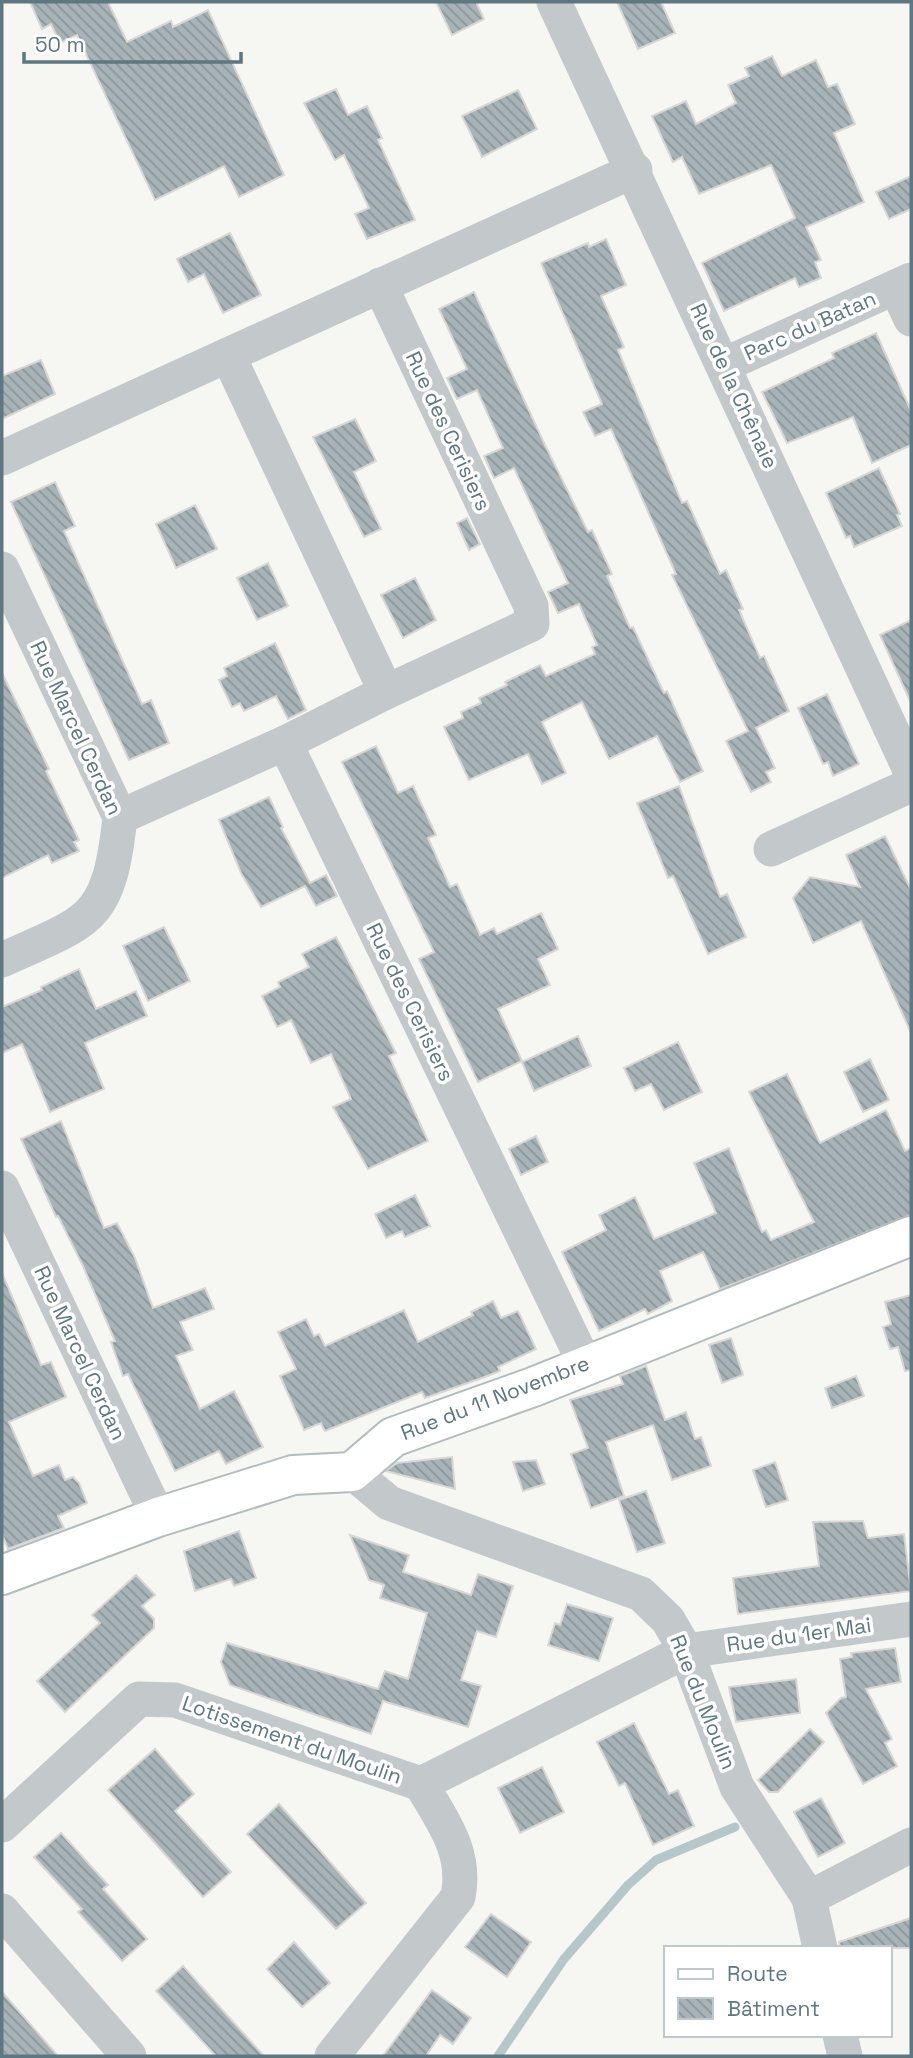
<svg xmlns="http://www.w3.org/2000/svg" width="913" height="2058" font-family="'Space Grotesk',sans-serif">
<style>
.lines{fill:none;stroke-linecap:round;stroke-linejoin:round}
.stream{stroke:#b6c7c9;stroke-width:9}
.building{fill:url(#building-back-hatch);stroke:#d8d7d5;stroke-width:2}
.secondary-casing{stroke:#b2bbbe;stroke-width:42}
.street{stroke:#c3c8cb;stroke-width:35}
.secondary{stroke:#fff;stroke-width:38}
.labels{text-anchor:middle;stroke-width:7;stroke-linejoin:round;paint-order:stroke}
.street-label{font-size:21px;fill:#5e7780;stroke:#fff}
</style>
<defs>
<pattern id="building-back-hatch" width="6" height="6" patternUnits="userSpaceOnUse" patternTransform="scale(1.75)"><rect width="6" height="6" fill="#a7b3b7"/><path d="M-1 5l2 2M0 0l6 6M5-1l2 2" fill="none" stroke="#8b969a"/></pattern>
</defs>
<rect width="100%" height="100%" fill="#f6f6f2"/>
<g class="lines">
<polyline class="stream" points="498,2056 564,1959 628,1885 656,1860 735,1827"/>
</g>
<g class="building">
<polygon points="30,2 108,2 127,42 171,21 173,27 208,10 284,175 239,197 224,166 155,200 77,35 60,43 51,24 42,29"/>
<polygon points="436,2 476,2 484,19 452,35"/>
<polygon points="617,2 661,2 675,33 638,49"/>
<polygon points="772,56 782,76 816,60 828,87 837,84 855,124 834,133 864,202 806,227 821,260 815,262 821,278 799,287 795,278 724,311 702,263 795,218 771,165 699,194 682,157 673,162 652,116 686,101 696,124 736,103 728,85 749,76 745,68"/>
<polygon points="336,89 348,115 367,106 382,138 378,140 415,220 367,239 355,214 369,208 344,155 335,160 304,103"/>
<polygon points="518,90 537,129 482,157 462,116"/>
<polygon points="911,176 911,209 889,219 876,192"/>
<polygon points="230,233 261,295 223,313 204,274 188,282 177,259"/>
<polygon points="606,239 626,285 601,296 624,347 618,350 682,503 687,501 720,574 726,570 743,609 739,610 760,658 764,656 789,711 756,728 775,768 766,772 771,782 751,792 726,741 748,731 672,575 676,574 611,429 595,436 583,412 602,404 541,263 588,243 589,247"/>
<polygon points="474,292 545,445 588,532 592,530 612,574 607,576 630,628 633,627 664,693 667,691 703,771 680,782 657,736 609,759 582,702 542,722 566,773 542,784 528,754 469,780 444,727 463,718 461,712 481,703 479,698 507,685 505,682 540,665 546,676 595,654 592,647 597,645 579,604 558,613 548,592 568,583 514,468 494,478 484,456 503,448 477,390 457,399 447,378 467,369 439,309"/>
<polygon points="876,333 911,411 911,445 872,463 853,417 787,443 762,392 834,358 832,353"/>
<polygon points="41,360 55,394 2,419 2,376"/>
<polygon points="355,419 376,461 354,472 381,529 364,537 313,437"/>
<polygon points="879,468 900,514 897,515 902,526 854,547 850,536 846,538 826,493"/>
<polygon points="55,482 75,526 64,531 142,704 151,700 169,743 129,760 11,502"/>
<polygon points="195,505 217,549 176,568 156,524"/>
<polygon points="467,518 480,544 469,550 457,523"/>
<polygon points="268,563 288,606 257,620 237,578"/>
<polygon points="415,578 436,620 403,638 381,595"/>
<polygon points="911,620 911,703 880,635"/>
<polygon points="275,643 306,710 288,719 276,696 244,711 240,703 232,707 219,680 227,676 224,668"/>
<polygon points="2,673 49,769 46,771 79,840 74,842 79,851 52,863 48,855 2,878"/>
<polygon points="827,694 859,764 833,776 828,762 823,764 798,708"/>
<polygon points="376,746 398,793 413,786 436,835 428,838 450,887 457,884 480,935 494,928 497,934 541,913 558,949 538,959 550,985 498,1009 522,1061 478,1082 419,959 434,952 342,762"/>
<polygon points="679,786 720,897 727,894 746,937 708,954 673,876 668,878 637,803"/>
<polygon points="269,797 283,827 281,828 310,883 326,875 337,896 316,906 305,886 261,907 241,873 219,820"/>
<polygon points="885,836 911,890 911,1033 861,921 813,943 793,898 810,877 860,887 846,855"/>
<polygon points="164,927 190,981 148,1001 123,946"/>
<polygon points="336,937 396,1053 389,1056 428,1141 368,1169 333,1107 351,1099 331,1054 311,1063 291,1020 277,1027 262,996 280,987 278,982 309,967 302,954"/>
<polygon points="79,969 96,1009 136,991 147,1016 85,1043 104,1089 50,1112 22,1044 2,1053 2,1007 42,990 41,987"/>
<polygon points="578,1036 591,1066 534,1091 522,1062"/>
<polygon points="678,1042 702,1092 664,1110 651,1084 635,1091 624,1068"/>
<polygon points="870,1059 889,1100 863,1112 844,1072"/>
<polygon points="787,1074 820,1143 886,1110 905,1151 911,1148 911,1215 720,1289 703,1252 660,1271 672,1301 648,1314 645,1309 599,1331 562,1252 606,1230 599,1215 635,1197 654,1239 716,1213 694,1163 729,1148 762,1232 766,1230 771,1240 814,1222 749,1092"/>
<polygon points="61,1121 104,1228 117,1223 135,1258 153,1308 205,1288 214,1309 180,1322 193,1350 176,1356 200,1409 234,1391 263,1447 226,1464 219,1451 175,1471 128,1374 123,1376 111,1342 115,1341 83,1266 58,1216 56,1217 21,1139"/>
<polygon points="536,1136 548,1162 521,1175 509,1149"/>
<polygon points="415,1195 430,1226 405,1237 402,1231 386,1238 375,1214"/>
<polygon points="2,1273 41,1365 51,1362 66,1397 9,1422 33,1476 59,1465 65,1480 73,1477 79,1483 87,1503 58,1516 64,1528 8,1549 2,1534"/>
<polygon points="911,1295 911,1370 905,1371 898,1347 890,1349 883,1327 891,1324 885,1302"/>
<polygon points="493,1301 501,1318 518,1311 536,1349 498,1367 500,1371 482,1378 425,1398 422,1392 325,1431 321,1423 304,1430 280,1376 296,1369 278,1332 306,1319 314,1336 319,1334 325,1346 404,1310 418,1342 473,1315 471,1312"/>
<polygon points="731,1338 743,1375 722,1383 709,1345"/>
<polygon points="646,1366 665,1420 686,1412 695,1439 701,1437 711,1466 672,1480 653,1425 606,1442 624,1496 591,1508 571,1454 588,1448 570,1400 623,1384 620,1376"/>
<polygon points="856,1376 864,1396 832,1408 825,1388"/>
<polygon points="452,1457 455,1489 386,1471 397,1463"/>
<polygon points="536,1460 545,1484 523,1491 513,1462"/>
<polygon points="775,1462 788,1500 766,1507 753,1470"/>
<polygon points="646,1491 665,1543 637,1552 619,1500"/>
<polygon points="863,1521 868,1538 904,1534 911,1591 738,1614 733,1578 819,1566 813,1522"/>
<polygon points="239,1531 256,1578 234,1586 231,1579 195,1591 184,1551"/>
<polygon points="350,1535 409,1555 403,1572 471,1595 478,1574 513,1586 496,1637 477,1631 461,1680 481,1686 468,1727 383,1701 371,1734 230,1685 221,1662 227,1643 378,1689 385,1671 408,1679 427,1613 380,1598 384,1585 369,1580"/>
<polygon points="136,1575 155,1595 142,1606 154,1619 154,1628 65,1712 37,1681 100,1623 92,1615"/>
<polygon points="567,1604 613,1618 599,1661 548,1645 555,1623 560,1625"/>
<polygon points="895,1648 901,1682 866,1689 892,1739 885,1743 897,1766 863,1784 826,1713 841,1698 846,1697 840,1659 852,1657 851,1653"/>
<polygon points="796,1679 800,1713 736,1722 729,1687"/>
<polygon points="634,1723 669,1794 678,1790 694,1826 653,1845 625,1783 619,1786 597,1742"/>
<polygon points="810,1729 824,1742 778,1792 769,1792 758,1780"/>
<polygon points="155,1749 194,1794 175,1811 231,1872 203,1897 108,1790"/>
<polygon points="542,1767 564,1812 520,1833 498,1788"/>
<polygon points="821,1798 845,1843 818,1857 794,1812"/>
<polygon points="279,1804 366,1903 336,1929 247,1834"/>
<polygon points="61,1833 108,1885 103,1889 147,1939 122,1961 78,1912 82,1909 34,1857"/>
<polygon points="491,1914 531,1942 507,1977 465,1947"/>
<polygon points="911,1918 911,1948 840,1948 839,1942"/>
<polygon points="294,1942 330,1983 302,2007 267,1969"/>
<polygon points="183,1966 217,2004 264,2056 216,2056 156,1991"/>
<polygon points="432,1990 471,2018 453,2044 440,2035 426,2056 383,2056"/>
<polygon points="2,1992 58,2056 2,2056"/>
</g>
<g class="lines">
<g class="secondary-casing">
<polyline id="secondary" points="2,1575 158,1517 293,1475 352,1472 393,1437 533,1387 911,1236"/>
</g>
<g class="street">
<polyline points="554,2 911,772"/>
<polyline points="380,285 531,606 532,624 386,692"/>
<polyline points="896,287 911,319"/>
<polyline points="228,355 635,170"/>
<polyline points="724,365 911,280"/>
<polyline points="2,458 228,355 386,692 285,743 585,1364"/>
<path d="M2 569 120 817C109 921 91 920 2 960"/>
<polyline points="120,817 285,743"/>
<polyline points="771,849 911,785"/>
<polyline points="2,1188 158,1517"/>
<polyline points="352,1472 389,1503 641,1594 668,1620 686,1651 737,1787 809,1898 820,1948"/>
<polyline points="2,1825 139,1699 175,1700 421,1784 686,1651 911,1619"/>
<polyline points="809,1898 911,1845"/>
<polyline points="2,1911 129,2056"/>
<polyline points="840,2035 845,2056"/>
<path d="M332 2056 458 1897C467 1852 443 1822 421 1784"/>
</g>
<use href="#secondary" class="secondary"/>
</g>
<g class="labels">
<g class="street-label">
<text transform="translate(810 326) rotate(-24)" y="7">Parc du Batan</text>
<text transform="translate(734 386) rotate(65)" y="7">Rue de la Chênaie</text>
<text transform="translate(448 431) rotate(65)" y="7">Rue des Cerisiers</text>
<text transform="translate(76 728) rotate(65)" y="7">Rue Marcel Cerdan</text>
<text transform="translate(410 1002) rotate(64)" y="7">Rue des Cerisiers</text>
<text transform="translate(80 1353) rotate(65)" y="7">Rue Marcel Cerdan</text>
<text transform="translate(495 1398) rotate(-21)" y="7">Rue du 11 Novembre</text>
<text transform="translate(799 1635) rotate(-8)" y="7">Rue du 1er Mai</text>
<text transform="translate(703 1702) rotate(68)" y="7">Rue du Moulin</text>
<text transform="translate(292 1740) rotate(19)" y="7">Lotissement du Moulin</text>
</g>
</g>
<rect width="913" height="2058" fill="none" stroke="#5e7780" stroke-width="7"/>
<rect x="664" y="1946" width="228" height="91" fill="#ffffff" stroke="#bfc9cc" stroke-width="2"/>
<rect x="678" y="1969" width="35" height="10" fill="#ffffff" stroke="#bfc9cc" stroke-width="2"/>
<text x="727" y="1981" font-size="21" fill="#5e7780">Route</text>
<rect x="678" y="1998" width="35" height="21" fill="url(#building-back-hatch)" stroke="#bfc9cc" stroke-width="2"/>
<text x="727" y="2016" font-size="21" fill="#5e7780">Bâtiment</text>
<path d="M24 52v10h217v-10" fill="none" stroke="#5e7780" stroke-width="3.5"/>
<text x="35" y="52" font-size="21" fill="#5e7780" stroke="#ffffff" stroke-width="5" paint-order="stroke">50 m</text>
</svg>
